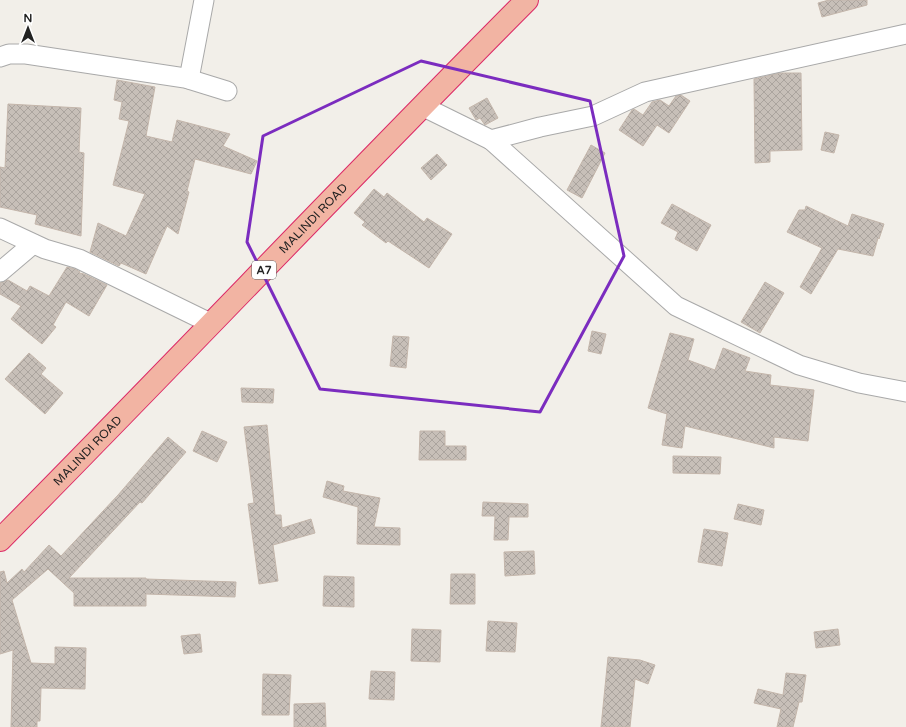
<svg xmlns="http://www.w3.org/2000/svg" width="906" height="727" font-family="'Varela Round',sans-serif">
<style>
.building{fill:url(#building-cross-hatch);stroke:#c4b6ab}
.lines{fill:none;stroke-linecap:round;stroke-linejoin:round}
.minor-casing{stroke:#a9a9a9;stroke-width:21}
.trunk-casing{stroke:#dc2a67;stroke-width:24}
.minor{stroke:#fff;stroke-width:19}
.trunk{stroke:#f2b4a3;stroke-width:22}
.marked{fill:none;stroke:#7b2cbf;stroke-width:3;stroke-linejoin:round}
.labels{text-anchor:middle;stroke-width:3.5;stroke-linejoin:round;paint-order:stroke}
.shield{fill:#fff;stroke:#646464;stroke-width:1}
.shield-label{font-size:11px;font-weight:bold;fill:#222}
.street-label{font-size:12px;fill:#222;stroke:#fff}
</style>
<defs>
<pattern id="building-cross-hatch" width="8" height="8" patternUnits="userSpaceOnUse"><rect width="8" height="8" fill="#c7bfb8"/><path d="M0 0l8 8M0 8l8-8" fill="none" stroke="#aba49e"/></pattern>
</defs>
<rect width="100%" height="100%" fill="#f2efe9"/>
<g class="building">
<polygon points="829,0 867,0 867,5 822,17 818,3"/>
<polygon points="780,73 801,73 802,150 770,151 770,162 755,163 754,79"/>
<polygon points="117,80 155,87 146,136 172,142 177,120 230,134 223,146 257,161 251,174 195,159 187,191 189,192 178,234 167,226 146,274 121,263 119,266 90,252 98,223 126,236 145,194 113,185 129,121 119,119 122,102 114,100"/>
<polygon points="681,95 690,101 669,133 657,125 643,146 619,130 632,110 634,109 643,115 652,102 660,100 669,106 676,96"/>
<polygon points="487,98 498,118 485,125 480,118 476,120 469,108"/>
<polygon points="8,104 81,108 79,152 84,153 81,236 35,224 37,215 0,207 0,167 5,168"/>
<polygon points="825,132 839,135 834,153 821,150"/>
<polygon points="591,145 605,153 582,198 567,190"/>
<polygon points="437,154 447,165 431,180 421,168"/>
<polygon points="374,189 384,197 387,193 424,222 427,218 452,234 429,268 388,241 386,243 362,225 365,222 354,213"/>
<polygon points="672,204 711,225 697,251 675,239 678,232 661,223"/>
<polygon points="806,206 848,226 852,214 884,224 879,239 878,238 873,256 838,249 811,294 800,287 822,248 787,232 799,210 805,210"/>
<polygon points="67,267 75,269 80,272 79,273 84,274 107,285 89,316 66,302 53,325 56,327 42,344 11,319 21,306 0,294 0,283 8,280 27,291 30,286 49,296"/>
<polygon points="765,282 784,293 760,333 741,322"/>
<polygon points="592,331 606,334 601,354 588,351"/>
<polygon points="670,333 694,339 688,360 715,370 723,348 750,358 745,371 771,375 770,385 814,390 808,441 774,437 774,448 685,426 682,448 662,445 667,414 648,408"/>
<polygon points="393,336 409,337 406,368 390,366"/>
<polygon points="29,353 46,368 41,374 63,393 45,414 5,379"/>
<polygon points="241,388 274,389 273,403 242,402"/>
<polygon points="267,425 275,515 281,515 282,528 311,519 315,533 273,545 278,581 259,584 248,504 254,503 244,427"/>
<polygon points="202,431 227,442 217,462 193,451"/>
<polygon points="420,431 445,431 445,446 466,446 466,460 419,460"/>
<polygon points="168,437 186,452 142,503 140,502 69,578 146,578 146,579 236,582 235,597 146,594 146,606 74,606 74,593 48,569 12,600 31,663 55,664 55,647 86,648 85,689 41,688 40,721 37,721 37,727 11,727 13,650 0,654 0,572 4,571 7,583 22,569 24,572 49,545 61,556 118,495"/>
<polygon points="673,456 721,457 720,474 673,473"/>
<polygon points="327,481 344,486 343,491 380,498 374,527 400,528 400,545 357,544 358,507 323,497"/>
<polygon points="483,502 528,504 528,517 509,517 508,540 494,540 495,516 482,516"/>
<polygon points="738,504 764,510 761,525 734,519"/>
<polygon points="704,529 728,533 722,566 698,562"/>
<polygon points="534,551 535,574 505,576 504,552"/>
<polygon points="451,574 475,574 475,604 450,604"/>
<polygon points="324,576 354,577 354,607 323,606"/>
<polygon points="488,621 517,623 515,652 486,651"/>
<polygon points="412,629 441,630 440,662 411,661"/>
<polygon points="838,629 840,645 816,648 814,632"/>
<polygon points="200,634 202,652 184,654 181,636"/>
<polygon points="608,657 640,660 655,665 648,684 635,679 630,727 601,727"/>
<polygon points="371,671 395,672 394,700 369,699"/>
<polygon points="786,673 806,675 802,702 799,702 793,727 777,727 781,709 754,703 758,689 783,695"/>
<polygon points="263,674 291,675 289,715 262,715"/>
<polygon points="325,703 326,727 294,727 294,704"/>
</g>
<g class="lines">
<g class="minor-casing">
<g id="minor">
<polyline points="0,57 9,54 26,54 185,78 227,91"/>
<polyline points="189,79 204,0"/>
<polyline points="422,106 491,140 540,127 593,116 645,92 906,34"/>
<polyline points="491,140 676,306 799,365 859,383 906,392"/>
<polyline points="0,228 45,249 79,259 212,324"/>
<polyline points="0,272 33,244"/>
</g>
</g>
<g class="trunk-casing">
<g id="trunk">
<path id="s1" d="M0 540C177 361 350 178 527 0"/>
</g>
</g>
<use href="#minor" class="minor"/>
<use href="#trunk" class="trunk"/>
</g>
<path class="marked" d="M421 61 590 101 624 256 540 412 320 389 247 242 263 136Z"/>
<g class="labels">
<rect class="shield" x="252" y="261" width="24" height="18" rx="3"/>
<g class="shield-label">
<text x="264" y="274">A7</text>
</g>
<g class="street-label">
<text dy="4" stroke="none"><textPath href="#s1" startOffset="449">MALINDI ROAD</textPath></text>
<text dy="4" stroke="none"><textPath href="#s1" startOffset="125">MALINDI ROAD</textPath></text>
</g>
</g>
<g transform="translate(28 28)" stroke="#ffffff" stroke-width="3" paint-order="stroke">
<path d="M0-3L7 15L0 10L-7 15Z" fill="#222222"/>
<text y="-6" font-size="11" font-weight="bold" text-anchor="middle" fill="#222222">N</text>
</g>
</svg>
